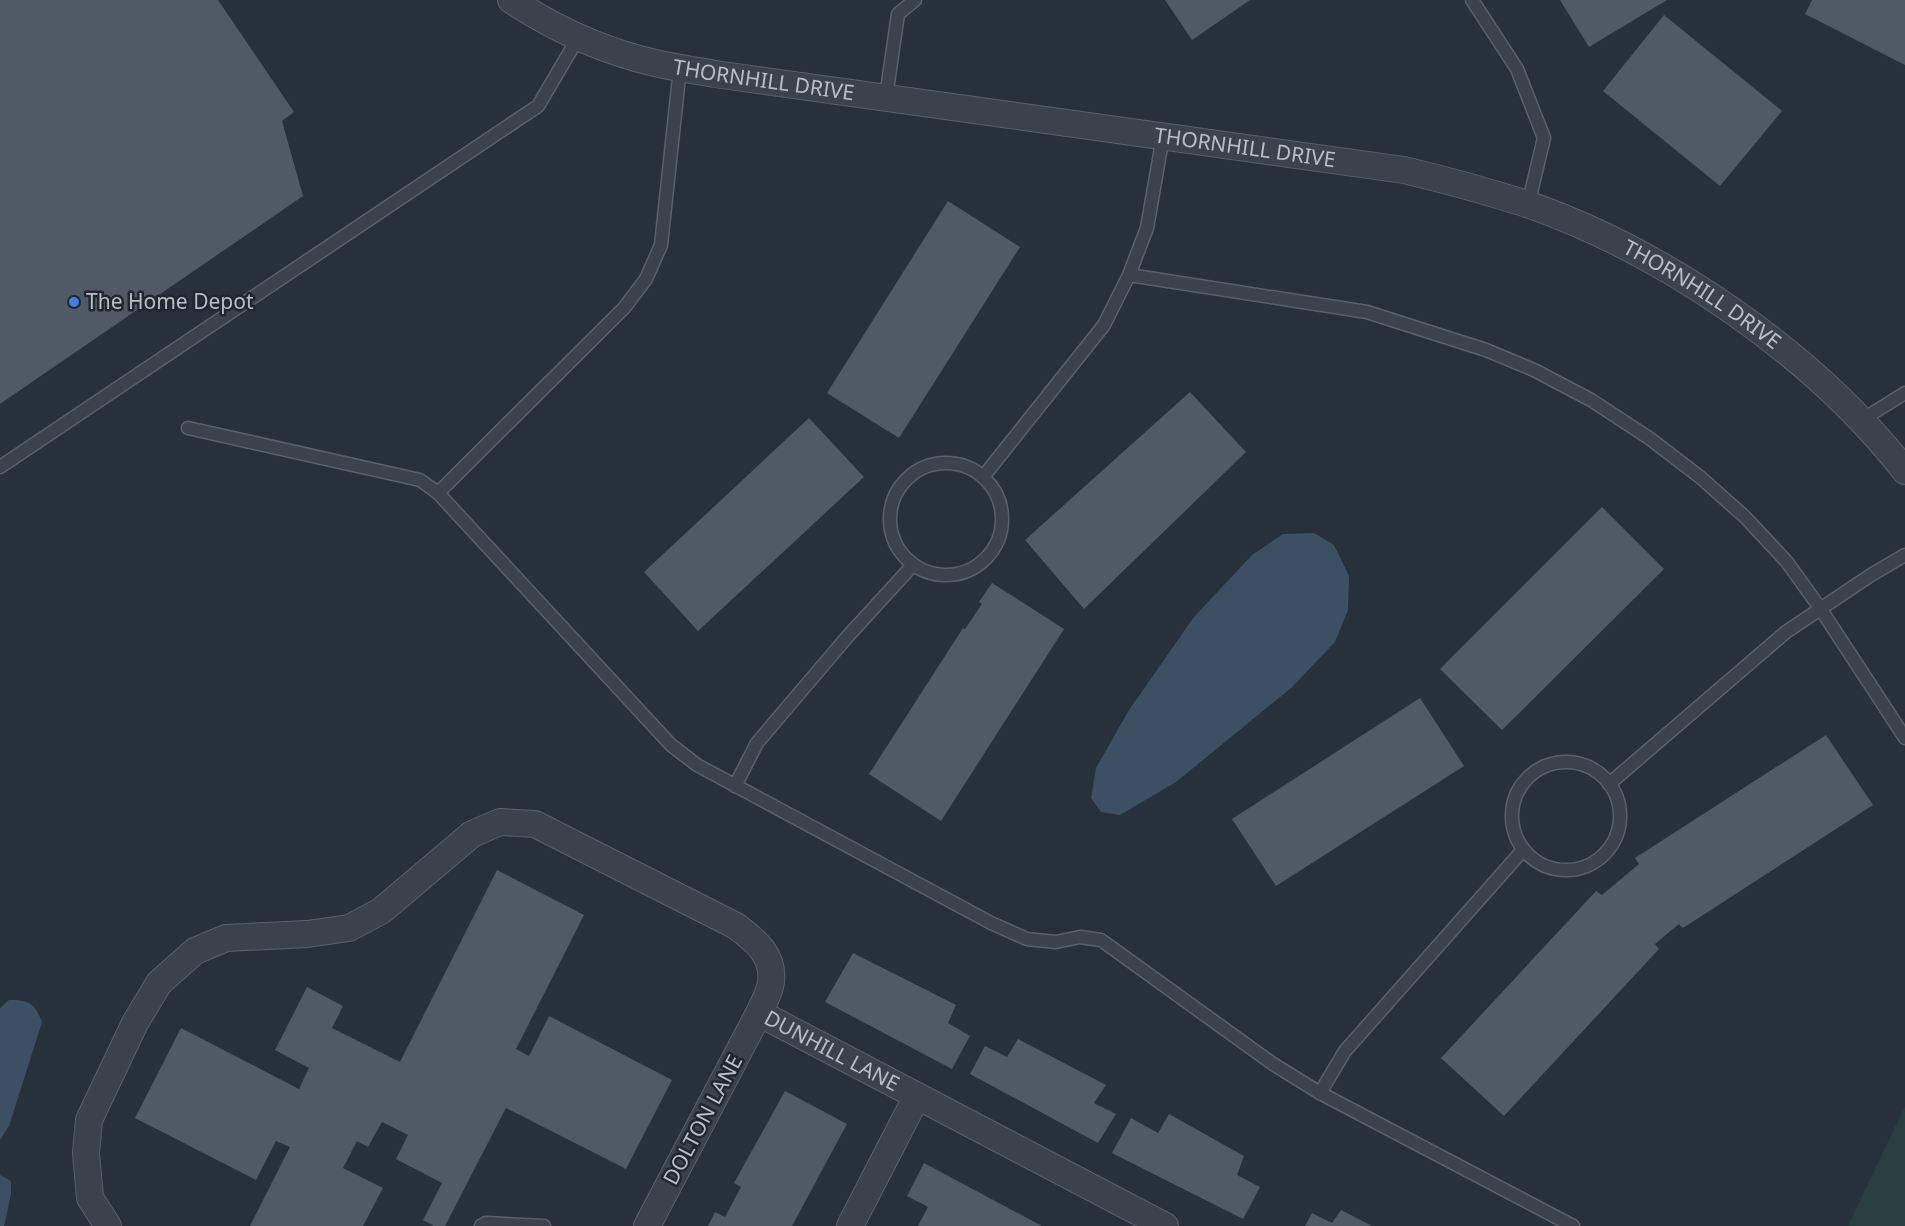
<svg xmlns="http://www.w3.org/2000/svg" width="1905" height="1226" font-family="'Noto Sans',sans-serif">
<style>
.green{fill:#293e3e}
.water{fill:#3d5063}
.building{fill:#505a66}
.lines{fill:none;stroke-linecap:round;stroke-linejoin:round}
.lane-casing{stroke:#58616a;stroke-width:15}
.street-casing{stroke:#58616a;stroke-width:28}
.lane{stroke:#3a434c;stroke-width:12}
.street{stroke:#3a434c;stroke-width:26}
.shop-dot{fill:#3f7fe0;stroke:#1f2831;stroke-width:2}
.labels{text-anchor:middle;stroke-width:5;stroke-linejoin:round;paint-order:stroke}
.street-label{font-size:21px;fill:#b6bec7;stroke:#1f2831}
.poi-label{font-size:21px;fill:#b6bec7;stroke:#1f2831;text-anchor:start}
</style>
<rect width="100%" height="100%" fill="#26313c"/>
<polygon class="green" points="1905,1106 1905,1226 1848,1226"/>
<g class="water">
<polygon points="1314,533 1334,545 1349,576 1348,610 1335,642 1291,688 1176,782 1120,815 1101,812 1091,798 1096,768 1129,710 1194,617 1252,555 1283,534"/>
<path d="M9 1000C29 999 35 1004 42 1022L9 1126 0 1140V1008Z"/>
<polygon points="0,1175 11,1181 11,1194 4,1226 0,1226"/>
</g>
<g class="building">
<polygon points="0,0 218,0 294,112 282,121 303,196 0,404"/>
<polygon points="1165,0 1250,0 1192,40"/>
<polygon points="1560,0 1667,0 1589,47"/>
<polygon points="1812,0 1905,0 1905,65 1805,14"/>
<polygon points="1664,15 1782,111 1720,186 1603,91"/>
<polygon points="948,201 1020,247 899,438 827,393"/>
<polygon points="1190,392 1246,452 1084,609 1025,540"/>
<polygon points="809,418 864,477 698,631 644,572"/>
<polygon points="1602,507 1664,569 1502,730 1440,669"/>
<polygon points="992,583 1064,629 941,821 869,774 963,628 965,629 982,604 979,602"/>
<polygon points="1420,698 1464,766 1276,886 1232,819"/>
<polygon points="1826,735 1873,805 1683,928 1679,924 1655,944 1659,949 1504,1116 1441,1058 1596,891 1602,895 1639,864 1635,858"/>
<polygon points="497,870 584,915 516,1049 529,1056 549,1016 672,1080 626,1169 506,1108 445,1226 434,1226 423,1220 442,1183 396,1159 408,1135 382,1122 368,1147 357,1141 343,1168 383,1188 363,1226 250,1226 290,1147 276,1141 256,1180 135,1118 181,1028 299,1089 309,1068 275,1050 307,987 343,1006 332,1028 400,1062"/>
<polygon points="853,953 956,1005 948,1023 970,1036 952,1069 825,1002"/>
<polygon points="1018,1039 1106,1085 1094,1103 1116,1114 1098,1143 970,1074 985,1046 1007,1057"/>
<polygon points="785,1091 847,1124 792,1226 708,1226 715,1212 725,1217 741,1187 734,1183"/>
<polygon points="1169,1114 1244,1156 1237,1175 1260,1187 1243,1219 1112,1153 1131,1118 1158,1133"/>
<polygon points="924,1163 1042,1226 918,1226 928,1207 907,1196"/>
<polygon points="1341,1210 1372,1226 1305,1226 1312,1213 1332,1223"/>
</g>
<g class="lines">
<g class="lane-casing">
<g id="lane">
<polyline points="1472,0 1517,69 1544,138 1528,205"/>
<polyline points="886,97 898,14 915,0"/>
<polyline points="1129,275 1367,312 1486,350 1534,370 1591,400 1649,438 1700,477 1745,517 1787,562 1820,608 1905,738"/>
<polyline points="1860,421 1905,393"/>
<polyline points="188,428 420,480 438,493 624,308 646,279 661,245 680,68"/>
<circle cx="946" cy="519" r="56"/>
<polyline points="0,467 538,106 578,38"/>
<polyline points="983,477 1104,325 1129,275 1147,228 1163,136"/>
<polyline points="438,493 671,745 697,765 991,923 1027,939 1056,942 1080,937 1101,940 1273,1064 1320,1093 1573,1226"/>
<circle cx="1566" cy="816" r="54"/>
<polyline points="1609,784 1786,632 1871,575 1905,555"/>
<polyline points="735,786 757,743 848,636 913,565"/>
<polyline points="1320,1093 1345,1051 1523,850"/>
<polyline points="481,1226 486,1223 544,1226"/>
</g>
</g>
<g class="street-casing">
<g id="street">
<path id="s1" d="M511 0C555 29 603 51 655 63 675 68 695 70 715 74L1404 170C1446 180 1486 191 1527 204 1665 252 1815 355 1905 471"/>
<path id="s2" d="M759 1013 1165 1226"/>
<path d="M108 1226 90 1198 86 1153 89 1120 135 1023 159 983 195 951 226 938 307 934 349 928 381 911 472 834 500 822 535 824 736 926C756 941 774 955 771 982 770 992 763 1004 759 1013L647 1226"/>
<polyline points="850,1226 917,1096"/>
</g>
</g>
<use href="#lane" class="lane"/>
<use href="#street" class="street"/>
</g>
<circle class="shop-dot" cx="74" cy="302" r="6"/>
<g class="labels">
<g class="street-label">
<text dy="7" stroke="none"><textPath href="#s1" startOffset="268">THORNHILL DRIVE</textPath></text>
<text dy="7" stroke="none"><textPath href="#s1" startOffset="754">THORNHILL DRIVE</textPath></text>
<text dy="7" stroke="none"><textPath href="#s1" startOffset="1240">THORNHILL DRIVE</textPath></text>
<text dy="7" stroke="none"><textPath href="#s2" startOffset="82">DUNHILL LANE</textPath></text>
<text transform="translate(703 1120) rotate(-62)" y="7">DOLTON LANE</text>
</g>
<g class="poi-label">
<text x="86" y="309">The Home Depot</text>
</g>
</g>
</svg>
